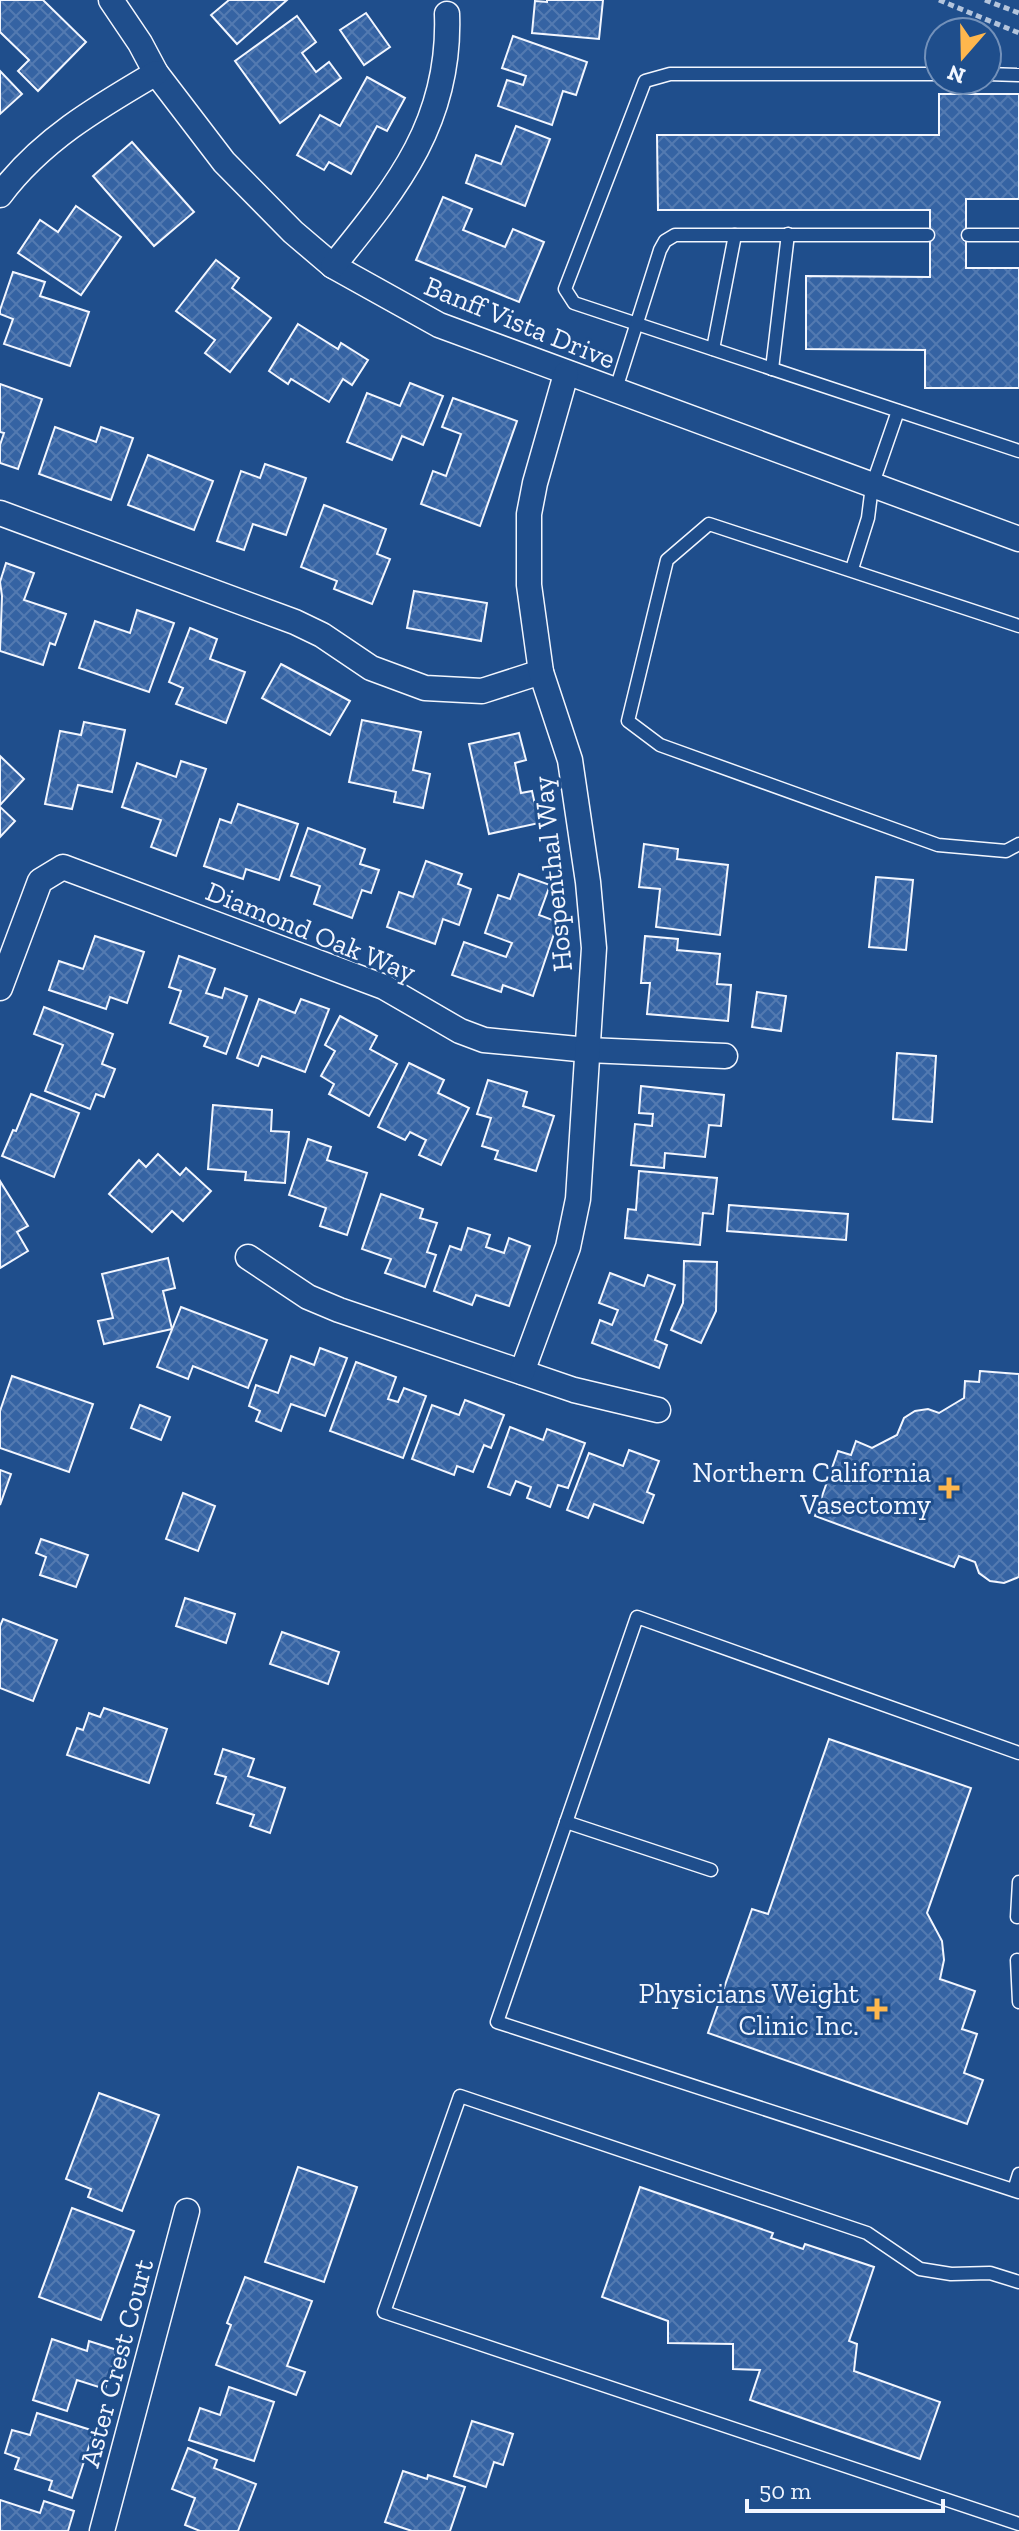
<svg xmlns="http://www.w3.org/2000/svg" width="1019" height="2531" font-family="'Zilla Slab',serif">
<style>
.building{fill:url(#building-cross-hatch);stroke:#f2f6ff;stroke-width:2}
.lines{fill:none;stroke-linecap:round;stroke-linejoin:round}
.lane-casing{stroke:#f2f6ff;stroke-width:15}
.street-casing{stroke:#f2f6ff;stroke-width:27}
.path{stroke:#b3c4dc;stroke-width:5;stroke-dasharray:6 4;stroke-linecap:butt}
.lane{stroke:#1f4e8c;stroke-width:12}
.street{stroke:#1f4e8c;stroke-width:24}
.poi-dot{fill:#ffb74d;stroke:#1f4e8c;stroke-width:3}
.labels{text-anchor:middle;stroke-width:6;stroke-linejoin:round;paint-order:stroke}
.street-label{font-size:28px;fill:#f2f6ff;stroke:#1f4e8c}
.poi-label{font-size:28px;fill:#f2f6ff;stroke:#1f4e8c;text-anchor:end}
</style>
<defs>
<pattern id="building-cross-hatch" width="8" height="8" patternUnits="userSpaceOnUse" patternTransform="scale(2)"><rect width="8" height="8" fill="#3563a3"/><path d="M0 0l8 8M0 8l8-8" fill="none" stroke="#537ab1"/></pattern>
</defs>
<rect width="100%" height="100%" fill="#1f4e8c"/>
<g class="building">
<polygon points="0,0 43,0 86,42 38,91 18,71 29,60 0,32"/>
<polygon points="229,0 287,0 237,44 211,15"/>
<polygon points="547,0 603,0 599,39 532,33 535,1 547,2"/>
<polygon points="366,13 390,47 364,65 340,30"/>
<polygon points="297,16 316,42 302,53 316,72 329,62 341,78 280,123 235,61"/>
<polygon points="513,36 587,62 576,95 563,91 552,125 498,106 507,80 523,85 526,76 502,68"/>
<polygon points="0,71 22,94 0,114"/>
<polygon points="367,77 405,98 387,131 377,126 351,174 329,162 324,170 297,155 320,115 340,126"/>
<polygon points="939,94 1019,94 1019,199 966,199 966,268 1019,268 1019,388 925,388 925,350 806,349 806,276 930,277 930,210 658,210 657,135 939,135"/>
<polygon points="516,126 550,139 525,206 466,183 476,155 501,164"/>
<polygon points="132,142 194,212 154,246 93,176"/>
<polygon points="443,197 472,209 463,230 505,247 513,229 544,242 519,302 416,260"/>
<polygon points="76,206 121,237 81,295 18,253 40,220 58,232"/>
<polygon points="216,260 239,278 232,288 271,318 230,372 205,353 215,340 176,311"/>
<polygon points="13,272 45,282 40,296 89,312 70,366 4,344 13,319 0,314 0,310"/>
<polygon points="298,324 338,349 341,343 368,360 352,385 343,379 329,402 291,379 288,384 269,371"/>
<polygon points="410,383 443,396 423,445 402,436 392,460 347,442 367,393 400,406"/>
<polygon points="0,384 42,399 18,469 0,463 0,445 4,433 0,432"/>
<polygon points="453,398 517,421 480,526 421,504 433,471 446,476 461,434 442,427"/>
<polygon points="55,427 96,442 101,427 133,438 111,500 39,474"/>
<polygon points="148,455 213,481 194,530 128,505"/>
<polygon points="265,464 306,478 286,535 253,524 244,550 217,541 241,471 260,478"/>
<polygon points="324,505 386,529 377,554 390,559 372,604 334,589 337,581 301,567"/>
<polygon points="6,563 34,573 24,600 66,614 55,645 50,643 43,665 0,651 2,596 0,582"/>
<polygon points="414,591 487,603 481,641 407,628"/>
<polygon points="137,610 174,623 149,692 79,668 95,621 130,633"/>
<polygon points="190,628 217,639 210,659 245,672 226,723 176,704 183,688 169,682"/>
<polygon points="281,664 350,701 330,735 262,698"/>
<polygon points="362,720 421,732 413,770 430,774 423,808 394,802 396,792 349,782"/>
<polygon points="84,722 125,730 112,792 78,785 72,809 45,804 60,731 81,735"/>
<polygon points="519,733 526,760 515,763 521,793 532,791 539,823 489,834 469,744"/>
<polygon points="0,756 24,779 0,805"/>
<polygon points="181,761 206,769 176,856 151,847 161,820 122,807 137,763 176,777"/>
<polygon points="238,804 298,824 279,880 246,869 243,879 204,866 220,819 231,823"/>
<polygon points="0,807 15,821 0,837"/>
<polygon points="308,828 365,849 360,864 379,870 371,893 362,890 352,918 314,904 320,886 291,876"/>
<polygon points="644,844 678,849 677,859 728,865 720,935 656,927 660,889 639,887"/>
<polygon points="426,861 462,874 458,884 471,889 459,925 443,919 435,944 387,927 399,892 413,897"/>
<polygon points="519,874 550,885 539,915 558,922 533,996 503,985 501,992 452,975 464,942 506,957 512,943 485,933 498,895 510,899"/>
<polygon points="876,877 913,880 906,950 869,947"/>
<polygon points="95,936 144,952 127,1003 110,997 106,1009 49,990 59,961 83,969"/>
<polygon points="645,936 678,939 677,950 720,954 717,984 731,985 728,1021 647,1014 650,983 641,983"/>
<polygon points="179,956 215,969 206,993 222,998 225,988 247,996 226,1054 204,1046 208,1037 170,1023 181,991 169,987"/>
<polygon points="757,992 786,996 781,1031 752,1027"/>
<polygon points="259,999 295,1013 301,999 329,1009 305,1072 262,1056 258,1066 237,1058"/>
<polygon points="44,1007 113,1034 102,1064 115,1069 104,1097 96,1094 90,1109 45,1091 63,1045 34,1034"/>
<polygon points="340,1016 377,1036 370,1049 397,1064 369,1116 329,1094 334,1084 321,1076 335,1051 325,1045"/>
<polygon points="897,1053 936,1056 932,1122 893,1119"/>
<polygon points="409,1063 444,1080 438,1093 469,1108 441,1165 419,1155 426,1140 410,1132 405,1140 378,1127"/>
<polygon points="488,1080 527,1092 523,1106 554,1116 536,1171 495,1159 498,1151 482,1146 491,1118 477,1114"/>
<polygon points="641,1086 724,1095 721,1126 709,1125 705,1157 665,1153 664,1168 631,1165 635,1124 652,1126 653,1114 639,1113"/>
<polygon points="31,1094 79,1113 54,1177 2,1156 13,1130 16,1131"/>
<polygon points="213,1105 272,1110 271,1131 289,1132 285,1183 245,1180 246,1172 208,1169"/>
<polygon points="308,1139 331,1147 327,1160 367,1173 347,1235 320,1226 326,1208 289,1195"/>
<polygon points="158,1154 180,1175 186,1168 211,1191 183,1221 172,1211 152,1232 109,1194 139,1160 146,1167"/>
<polygon points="639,1171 717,1178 713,1214 703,1213 700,1245 625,1238 628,1209 636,1210"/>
<polygon points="0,1181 28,1226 17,1232 28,1251 0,1268"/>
<polygon points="381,1194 423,1209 420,1218 437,1223 427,1252 436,1255 425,1287 385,1273 391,1259 362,1249"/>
<polygon points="729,1205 848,1214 846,1240 727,1231"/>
<polygon points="468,1228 490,1235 486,1247 504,1253 509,1238 530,1246 509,1306 476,1295 472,1305 434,1291 450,1246 461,1250"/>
<polygon points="168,1258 175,1288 163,1291 172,1329 104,1344 98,1321 113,1318 102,1274"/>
<polygon points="684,1261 717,1262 716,1311 701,1343 671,1330 683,1303"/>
<polygon points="610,1273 644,1286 648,1275 675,1285 655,1340 667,1345 659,1368 592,1343 600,1320 612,1325 618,1310 599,1303"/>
<polygon points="181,1307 267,1340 248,1388 193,1366 188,1379 157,1367"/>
<polygon points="320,1348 347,1358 325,1416 291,1404 281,1431 256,1421 260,1411 249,1406 256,1385 278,1393 291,1356 314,1365"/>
<polygon points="356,1362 396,1377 388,1399 398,1402 404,1388 426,1396 403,1458 330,1431"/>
<polygon points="980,1371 1019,1374 1019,1577 1004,1583 990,1581 979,1573 975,1562 959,1556 954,1567 815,1516 838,1451 851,1455 856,1441 872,1448 897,1435 904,1418 915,1411 928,1409 939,1413 964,1398 965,1381 979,1382"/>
<polygon points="12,1376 93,1404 69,1472 0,1448 0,1411"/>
<polygon points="465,1400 504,1415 491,1448 484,1445 473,1472 457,1466 454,1475 412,1459 432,1405 459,1415"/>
<polygon points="140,1405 170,1417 161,1440 131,1428"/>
<polygon points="510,1427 543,1440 547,1429 585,1443 568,1488 558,1485 550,1507 527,1498 531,1487 516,1481 510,1495 488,1487"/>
<polygon points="629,1450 659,1461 647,1492 654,1495 643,1523 594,1504 588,1518 567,1510 589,1453 623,1466"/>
<polygon points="0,1470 11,1474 0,1505"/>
<polygon points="183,1493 215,1506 198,1551 166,1539"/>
<polygon points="41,1539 88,1555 76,1587 40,1575 46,1557 36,1553"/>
<polygon points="185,1598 235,1614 226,1643 176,1626"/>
<polygon points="3,1619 57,1640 33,1701 0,1688 0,1626"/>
<polygon points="282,1632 339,1652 328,1684 270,1664"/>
<polygon points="104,1708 167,1729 149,1783 67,1755 77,1728 83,1730 89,1713 100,1717"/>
<polygon points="829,1739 971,1788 927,1913 942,1941 944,1960 940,1979 975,1991 962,2029 977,2034 964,2073 983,2080 967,2124 708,2033 752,1909 768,1914"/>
<polygon points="223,1749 254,1759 248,1776 285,1788 270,1833 250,1826 254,1815 217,1803 226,1777 215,1774"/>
<polygon points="99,2093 159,2115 122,2211 88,2197 91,2189 66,2179"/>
<polygon points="298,2167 357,2187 324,2282 265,2262"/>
<polygon points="640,2187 773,2233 771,2238 803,2249 805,2244 874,2267 849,2341 857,2344 854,2371 940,2402 920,2459 750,2400 760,2370 733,2369 733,2344 668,2343 668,2321 602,2297"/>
<polygon points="72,2208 134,2231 101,2320 39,2297"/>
<polygon points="245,2277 312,2301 287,2366 305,2372 296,2395 216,2365 231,2325 227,2323"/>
<polygon points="52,2339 87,2351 89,2341 117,2350 105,2389 77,2380 67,2411 33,2400"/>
<polygon points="229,2387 274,2402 254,2461 189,2440 200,2408 220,2415"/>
<polygon points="37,2413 94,2431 72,2498 49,2490 52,2481 15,2469 19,2458 5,2453 12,2430 30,2435"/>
<polygon points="472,2421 513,2434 503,2465 494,2462 486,2487 454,2476"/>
<polygon points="188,2448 217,2460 214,2468 256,2484 238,2531 200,2531 185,2525 195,2498 172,2489"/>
<polygon points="403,2471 427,2479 428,2475 465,2487 450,2531 412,2531 385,2522"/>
<polygon points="0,2500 40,2513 44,2501 74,2511 68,2531 0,2531"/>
</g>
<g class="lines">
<g class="lane-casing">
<g id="lane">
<polyline points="939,74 670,74 645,81 565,289 574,303 1019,451"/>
<polyline points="987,74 1019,75"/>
<polyline points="968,235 1019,235"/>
<polyline points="713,349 735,235"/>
<polyline points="772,369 788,234"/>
<polyline points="615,392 660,250 665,241 675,235 928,235"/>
<polyline points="852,569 868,518 872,486 898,411"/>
<polyline points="1019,626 709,524 667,560 628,721 660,745 938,845 1006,851 1019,844"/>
<polyline points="1019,1753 637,1617 497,2022 1019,2192"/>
<polyline points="566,1822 711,1870"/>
<polyline points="1017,1917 1019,1882"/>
<polyline points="1017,1960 1019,2002"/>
<polyline points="1014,2190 1019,2174"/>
<polyline points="1019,2282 990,2273 951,2274 920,2269 867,2233 460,2096 384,2312 1019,2524"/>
</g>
</g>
<g class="street-casing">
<g id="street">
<polyline points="111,0 140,43 156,73 224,162 293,232 333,266 439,325 1019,539"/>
<path d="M0 195C41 140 98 107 156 73"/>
<path d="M333 266C397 187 451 122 447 14"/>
<polyline points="0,513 295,622 322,635 371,668 425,688 482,691 541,672"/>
<polyline points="0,988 40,881 63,867 384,987 460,1031 484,1040 588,1050 725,1056"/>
<polyline points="248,1257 308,1297 339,1310 574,1390 658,1410"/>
<polyline points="522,1372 568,1247 578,1199 594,948 588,882 570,760 541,672 529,585 529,514 535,483 566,374"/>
<polyline points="102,2531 187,2211"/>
</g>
</g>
<g class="path">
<polyline points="939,0 1019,33"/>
<polyline points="985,0 1019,13"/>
</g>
<use href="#lane" class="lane"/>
<use href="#street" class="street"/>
</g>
<g class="poi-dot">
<path d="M945 1476h8v8h8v8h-8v8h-8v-8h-8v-8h8z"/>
<path d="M873 1997h8v8h8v8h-8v8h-8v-8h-8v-8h8z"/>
</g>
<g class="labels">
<g class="street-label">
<text transform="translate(520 322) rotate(22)" y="10">Banff Vista Drive</text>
<text transform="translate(552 874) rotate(-96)" y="10">Hospenthal Way</text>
<text transform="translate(311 931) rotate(22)" y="10">Diamond Oak Way</text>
<text transform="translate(116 2363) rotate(-75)" y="10">Aster Crest Court</text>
</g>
<g class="poi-label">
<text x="931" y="1482">Northern California<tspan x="931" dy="32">Vasectomy</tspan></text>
<text x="859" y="2003">Physicians Weight<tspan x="859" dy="32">Clinic Inc.</tspan></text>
</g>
</g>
<g transform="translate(963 56) rotate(200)"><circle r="38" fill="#1f4e8c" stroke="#7391ba" stroke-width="2"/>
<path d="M0-6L14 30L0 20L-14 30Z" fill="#ffb74d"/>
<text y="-12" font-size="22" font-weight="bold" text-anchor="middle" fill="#f2f6ff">N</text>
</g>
<path d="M747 2499v12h196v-12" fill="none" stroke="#f2f6ff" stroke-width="4"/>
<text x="759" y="2499" font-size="24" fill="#f2f6ff" stroke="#1f4e8c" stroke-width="6" paint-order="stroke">50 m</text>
</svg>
